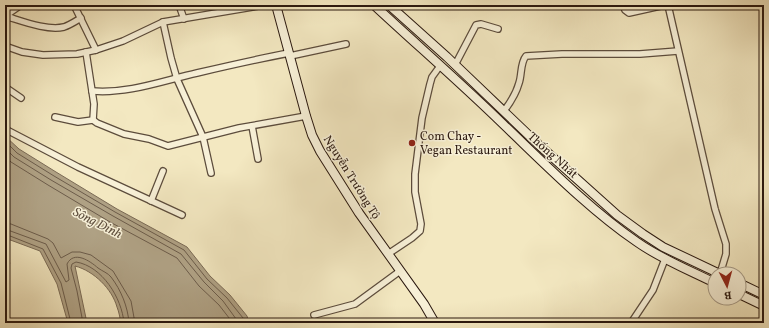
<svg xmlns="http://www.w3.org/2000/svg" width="769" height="328" font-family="Vollkorn,serif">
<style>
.water{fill:#afa184;stroke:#7a6a55}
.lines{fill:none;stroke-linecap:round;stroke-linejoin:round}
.shore{stroke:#6c5c4a;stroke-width:1}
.street-casing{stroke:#5c4c3c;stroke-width:8}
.secondary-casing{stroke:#2a180f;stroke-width:10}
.street{stroke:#f7f0d7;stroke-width:5.5}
.secondary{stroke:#f7f0d7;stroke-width:8}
.poi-dot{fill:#8f2418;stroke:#f7f0d7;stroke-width:1.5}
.labels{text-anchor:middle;stroke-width:3;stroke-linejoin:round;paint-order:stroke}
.poi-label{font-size:12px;fill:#2a180f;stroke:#f7f0d7;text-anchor:start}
.street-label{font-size:12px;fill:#2a180f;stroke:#f7f0d7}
.water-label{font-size:13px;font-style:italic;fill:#5f4f3e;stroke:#f7f0d7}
</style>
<rect width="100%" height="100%" fill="#f3e8c1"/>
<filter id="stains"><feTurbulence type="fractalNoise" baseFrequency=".005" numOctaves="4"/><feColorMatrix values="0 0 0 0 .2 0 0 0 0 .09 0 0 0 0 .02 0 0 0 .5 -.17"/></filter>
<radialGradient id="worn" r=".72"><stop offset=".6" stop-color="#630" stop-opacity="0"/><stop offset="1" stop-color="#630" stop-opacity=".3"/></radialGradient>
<path class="water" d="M5 136 19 149 56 172 117 209 187 247 210 276 230 295 247 316 249 323H121C120 318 119 312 117 307 112 289 94 271 75 266L87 323H68L57 284 40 251 5 238Z"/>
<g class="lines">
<g class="shore">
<polyline points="5,141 17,153 54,176 115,212 184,250 207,279 227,298 243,318 245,323"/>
<polyline points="5,148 14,157 51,180 113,216 181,254 204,282 223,301 239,323"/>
<polyline points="5,156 11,162 48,185 110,222 177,258 199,286 219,305 233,323"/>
<polyline points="5,223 11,224 48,239 53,243 61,258 72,252 80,252 91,255 113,271 131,301 135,323"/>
<path d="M5 229 46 244 66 282 69 280 67 264C74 250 90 261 98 268 102 271 108 273 111 277 121 290 128 307 129 323"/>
<polyline points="5,234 43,249 61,283 71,323"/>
<path d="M83 323 77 291 71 268 72 264 76 262C102 266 122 298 124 323"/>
</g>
<g class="street-casing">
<g id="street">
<polyline points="74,5 96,50"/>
<polyline points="179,5 184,19"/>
<polyline points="623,5 625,10 629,13 665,5"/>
<polyline points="668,5 715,209 726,244 726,254 720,274"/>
<path d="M5 16C22 21 47 31 64 27 70 25 76 21 81 18"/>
<polyline points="5,16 21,5"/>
<polyline points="163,22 171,58 177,79 203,137 211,173"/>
<polyline points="5,46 22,52 43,55 77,54 96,50 123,41 163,22 264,5"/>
<polyline points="86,52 94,104 93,120"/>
<polyline points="290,56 346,44"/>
<polyline points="455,65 476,25 481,24 498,29"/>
<polyline points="5,87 21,98"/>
<path d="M92 91C128 94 162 81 197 73 227 66 258 59 289 53"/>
<path d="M504 111C510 103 516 94 519 83 522 75 520 63 526 56L562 54H640L678 51"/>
<polyline points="55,117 78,122 93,120"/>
<polyline points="93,120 97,123 124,134 149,139 168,146 239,128 306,116"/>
<polyline points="252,126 258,159"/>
<polyline points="5,129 78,167 182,215"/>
<polyline points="151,201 163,171"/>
<polyline points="388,254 412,238 420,231 421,224 415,192 415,174 422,118 430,84 432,77 440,66"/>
<polyline points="5,262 6,263"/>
<polyline points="314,315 355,304 400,271"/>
<polyline points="631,323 653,290 665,259"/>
</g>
</g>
<g class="secondary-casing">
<g id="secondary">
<polyline points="276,5 306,116 312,135 320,151 359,213 424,304 435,323"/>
<path d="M374 5C417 45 461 83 503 124 545 164 589 209 637 242 661 259 689 270 715 283"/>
<polyline points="389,5 447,57 539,145 617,215 643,234 663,247 720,274"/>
<polyline points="739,283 764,295"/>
<polyline points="739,294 764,306"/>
</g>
</g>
<use href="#street" class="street"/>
<use href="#secondary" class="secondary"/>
</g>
<circle class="poi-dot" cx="412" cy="143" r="4"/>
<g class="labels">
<g class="poi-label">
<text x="420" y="140">Com Chay -<tspan x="420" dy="14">Vegan Restaurant</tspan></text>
</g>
<g class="street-label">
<text transform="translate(553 155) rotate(42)" y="4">Thống Nhất</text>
<text transform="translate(352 177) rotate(58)" y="4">Nguyễn Trường Tộ</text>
</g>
<g class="water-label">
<text transform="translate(98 222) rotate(27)" y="5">Sông Dinh</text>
</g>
</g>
<rect width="769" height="328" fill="none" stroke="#f3e8c1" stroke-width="20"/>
<rect x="6" y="6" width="757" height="316" fill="none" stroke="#2a180f" stroke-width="2"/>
<rect x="10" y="10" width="749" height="308" fill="none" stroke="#2a180f"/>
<g transform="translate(727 286) rotate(174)"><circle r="19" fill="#f7f0d7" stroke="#a59a87"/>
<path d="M0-3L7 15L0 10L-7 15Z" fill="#8f2418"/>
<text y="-6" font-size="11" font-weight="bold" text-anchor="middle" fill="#2a180f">B</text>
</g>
<rect width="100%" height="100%" filter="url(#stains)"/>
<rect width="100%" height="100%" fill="url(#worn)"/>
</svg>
